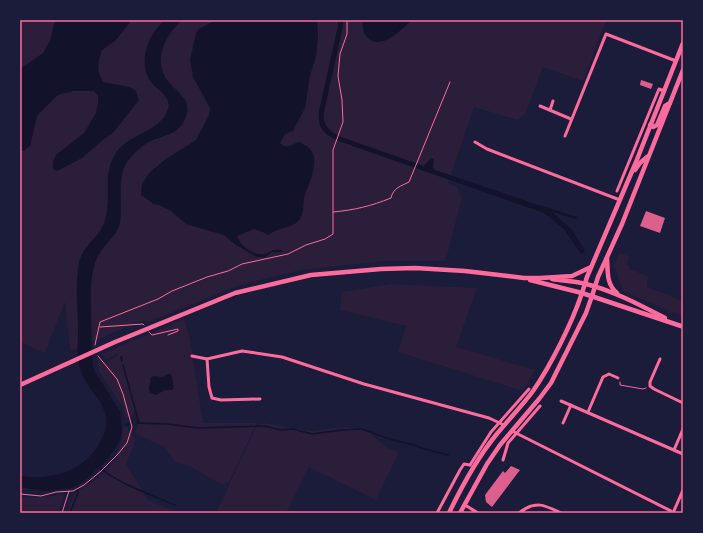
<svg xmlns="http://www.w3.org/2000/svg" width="703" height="533" font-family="Ubuntu,sans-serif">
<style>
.green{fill:#2a1e3b;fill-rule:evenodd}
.water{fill:#12122b}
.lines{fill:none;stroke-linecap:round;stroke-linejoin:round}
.stream{stroke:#12122b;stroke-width:1.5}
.building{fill:#dd5f8e}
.path{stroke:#ff6b9d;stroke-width:1}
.minor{stroke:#ff6b9d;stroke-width:3}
.primary{stroke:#ff6b9d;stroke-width:4.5}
.trunk{stroke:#ff6b9d;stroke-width:4.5}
.neatline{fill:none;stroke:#ff6b9d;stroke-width:1.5}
</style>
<rect width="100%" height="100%" fill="#1b1b3a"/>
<g class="green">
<polygon points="20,20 607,20 604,26 583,81 543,67 526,112 518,120 474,107 448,183 457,187 462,197 447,256 444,261 383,261 301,270 240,285 148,322 144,320 70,351 65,302 45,353 20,342"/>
<polygon points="619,253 629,256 627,264 630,266 629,269 648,276 647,287 683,301 683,317 623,291 614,265"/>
<polygon points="391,284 477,288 456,347 535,370 523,391 398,352 406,326 340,310 342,292"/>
<path d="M184 319 190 339 203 423H257L229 482 222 485 192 467 175 462 164 447 138 435 135 432 138 424 135 410 132 417H125L123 407 99 371 97 358 106 362 119 355 118 354 106 359 104 358 102 354ZM162 377 172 379 173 386 165 390 149 389 150 383Z"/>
<polygon points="264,423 310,431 347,427 368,431 387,448 399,452 376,500 309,467 286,513 216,513 257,425"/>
<path d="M127 427 129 431 136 440 126 464 148 500 178 513H67L75 492C103 480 121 459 123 428Z"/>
<polygon points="62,495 64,496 58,513 20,513 20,497 35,498"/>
</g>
<g class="water">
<polygon points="55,20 132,20 115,41 102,50 99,59 98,70 103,82 130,87 136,91 139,100 113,133 104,139 82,158 57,171 53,169 53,162 56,155 84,133 96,113 98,102 98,96 94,91 73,91 58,95 37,116 30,146 23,151 20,150 20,69 43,53 50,41"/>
<path d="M165 20H182C165 35 152 61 168 81 176 91 190 98 187 113 181 135 167 134 151 141 142 145 134 153 128 161 116 175 123 205 120 223 117 237 102 245 97 258 89 277 91 298 91 318 92 334 91 350 93 366L95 372 120 411 122 431 120 440 115 449 105 462 83 482 71 488 45 491 20 487V476C55 481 88 470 103 436 114 414 97 399 86 382 83 378 82 373 80 368 76 356 78 345 78 333 78 310 75 286 79 263 82 245 101 237 105 220 113 195 100 174 118 150 132 133 161 131 168 109 172 97 157 90 151 82 137 62 148 34 165 20Z"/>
<path d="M218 20H317L318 36 316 56 310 76 305 108 293 131 285 134 280 143C287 150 292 144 299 142 302 144 306 145 309 148 322 161 308 184 304 198 303 204 304 213 300 219 294 227 284 227 275 231 272 232 271 234 267 235L265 233 254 229 237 236C239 245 255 257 265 254 272 251 275 248 283 251L281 252H272L265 257H257L236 245 224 235 186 224 171 211 159 205 154 204 141 195 142 184 149 173 166 159 196 140 209 115 210 108 193 77 190 60 196 33 199 29 210 23Z"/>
<path d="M338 20H343V26L324 112C322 126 330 132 341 137L424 166 431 158 434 159 433 167 435 170 529 202 577 217 576 219 552 212 572 230 585 251 581 254 564 229 544 213 344 143C327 136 317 132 319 111L338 26Z"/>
<path d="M363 20H412C402 29 382 51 368 38 363 34 362 26 363 20Z"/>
<polygon points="168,374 171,374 174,388 172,390 165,390 156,395 150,393 149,389 151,377 154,376 162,377"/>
</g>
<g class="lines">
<g class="stream">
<polyline points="121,357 122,361"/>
<polyline points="123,365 139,423"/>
<polyline points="137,423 167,424 198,428 265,426 280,430 293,429 312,434 342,430 362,429 389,439 414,445 421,448 448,455"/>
<polyline points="126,425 129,424"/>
<path d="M98 466C116 483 152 495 175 505"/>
<polyline points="70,513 78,492 77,485"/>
</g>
</g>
<g class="building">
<polygon points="641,80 653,84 651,89 640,85"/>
<polygon points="646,211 665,218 660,233 640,226"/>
<polygon points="511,466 520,470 492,507 486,502 485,495 503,471 505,473"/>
</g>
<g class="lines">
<g class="path">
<path d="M333 212C355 210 371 206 391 198 393 188 401 186 409 182L450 82"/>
<polyline points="100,327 143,324 144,325"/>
<polyline points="149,332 152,335 178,329 178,331 168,335"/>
<polyline points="95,345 100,322 158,299 172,291 207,277 228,271 242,264 288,254 306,245 325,239 333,234 333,150 343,122 342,100 338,76 340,54 347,34 347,20"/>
<polyline points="620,382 620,385 643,389 646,388"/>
<polyline points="20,494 41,496 56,492 73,491 84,485 101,471 118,454 127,443 132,427 123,394 117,379 98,356"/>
<polyline points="62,513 69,491"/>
</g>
<g class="minor">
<polyline points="540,106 571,119"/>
<polyline points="550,110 553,101"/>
<polyline points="565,136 606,34 676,61"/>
<polyline points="475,142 487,149 620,200"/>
<polyline points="617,191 659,89 664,91"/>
<polyline points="192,356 207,359 242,351 282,357 364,384 489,418 504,425"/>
<polyline points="207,359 209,387 212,398 221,400 260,399"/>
<polyline points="660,359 650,382 650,386 654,389 683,403"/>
<polyline points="561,401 683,454"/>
<polyline points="588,412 603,377 609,374 618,378"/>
<polyline points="563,423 571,405"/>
<polyline points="512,431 673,512"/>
<polyline points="674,450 683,429"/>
<polyline points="503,460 508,443 540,406"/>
<polyline points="470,465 491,432 529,389"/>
<polyline points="465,505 478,513"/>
<polyline points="437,513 460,470 464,464 470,465"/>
<path d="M519 513C535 500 545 505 561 513"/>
<polyline points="673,513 683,490"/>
</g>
<g class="primary">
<path d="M449 513C462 486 477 458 496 435 508 420 522 406 533 391 551 365 572 323 582 293"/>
<polyline points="460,513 487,464 500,445 539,399 551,383 586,313 592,296"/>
</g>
<g class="trunk">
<polyline points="650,125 653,127 657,125 665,106 670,103"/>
<polyline points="635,170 640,163 647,157"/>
<path d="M607 258C608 271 606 284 617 293"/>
<path d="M552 279C563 281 575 281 586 284 614 291 640 305 665 318"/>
<polyline points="530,280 582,293 681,326"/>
<polyline points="582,293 587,277 636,162 683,43"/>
<polyline points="592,296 598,277 622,224 683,70"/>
<polyline points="20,385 115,342 235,293 311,275 381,269 415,268 465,271 524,278 541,278 572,276 591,267"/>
</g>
</g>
<rect width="703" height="533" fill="none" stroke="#1b1b3a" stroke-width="42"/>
<rect x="21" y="21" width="661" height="491" class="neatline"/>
</svg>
